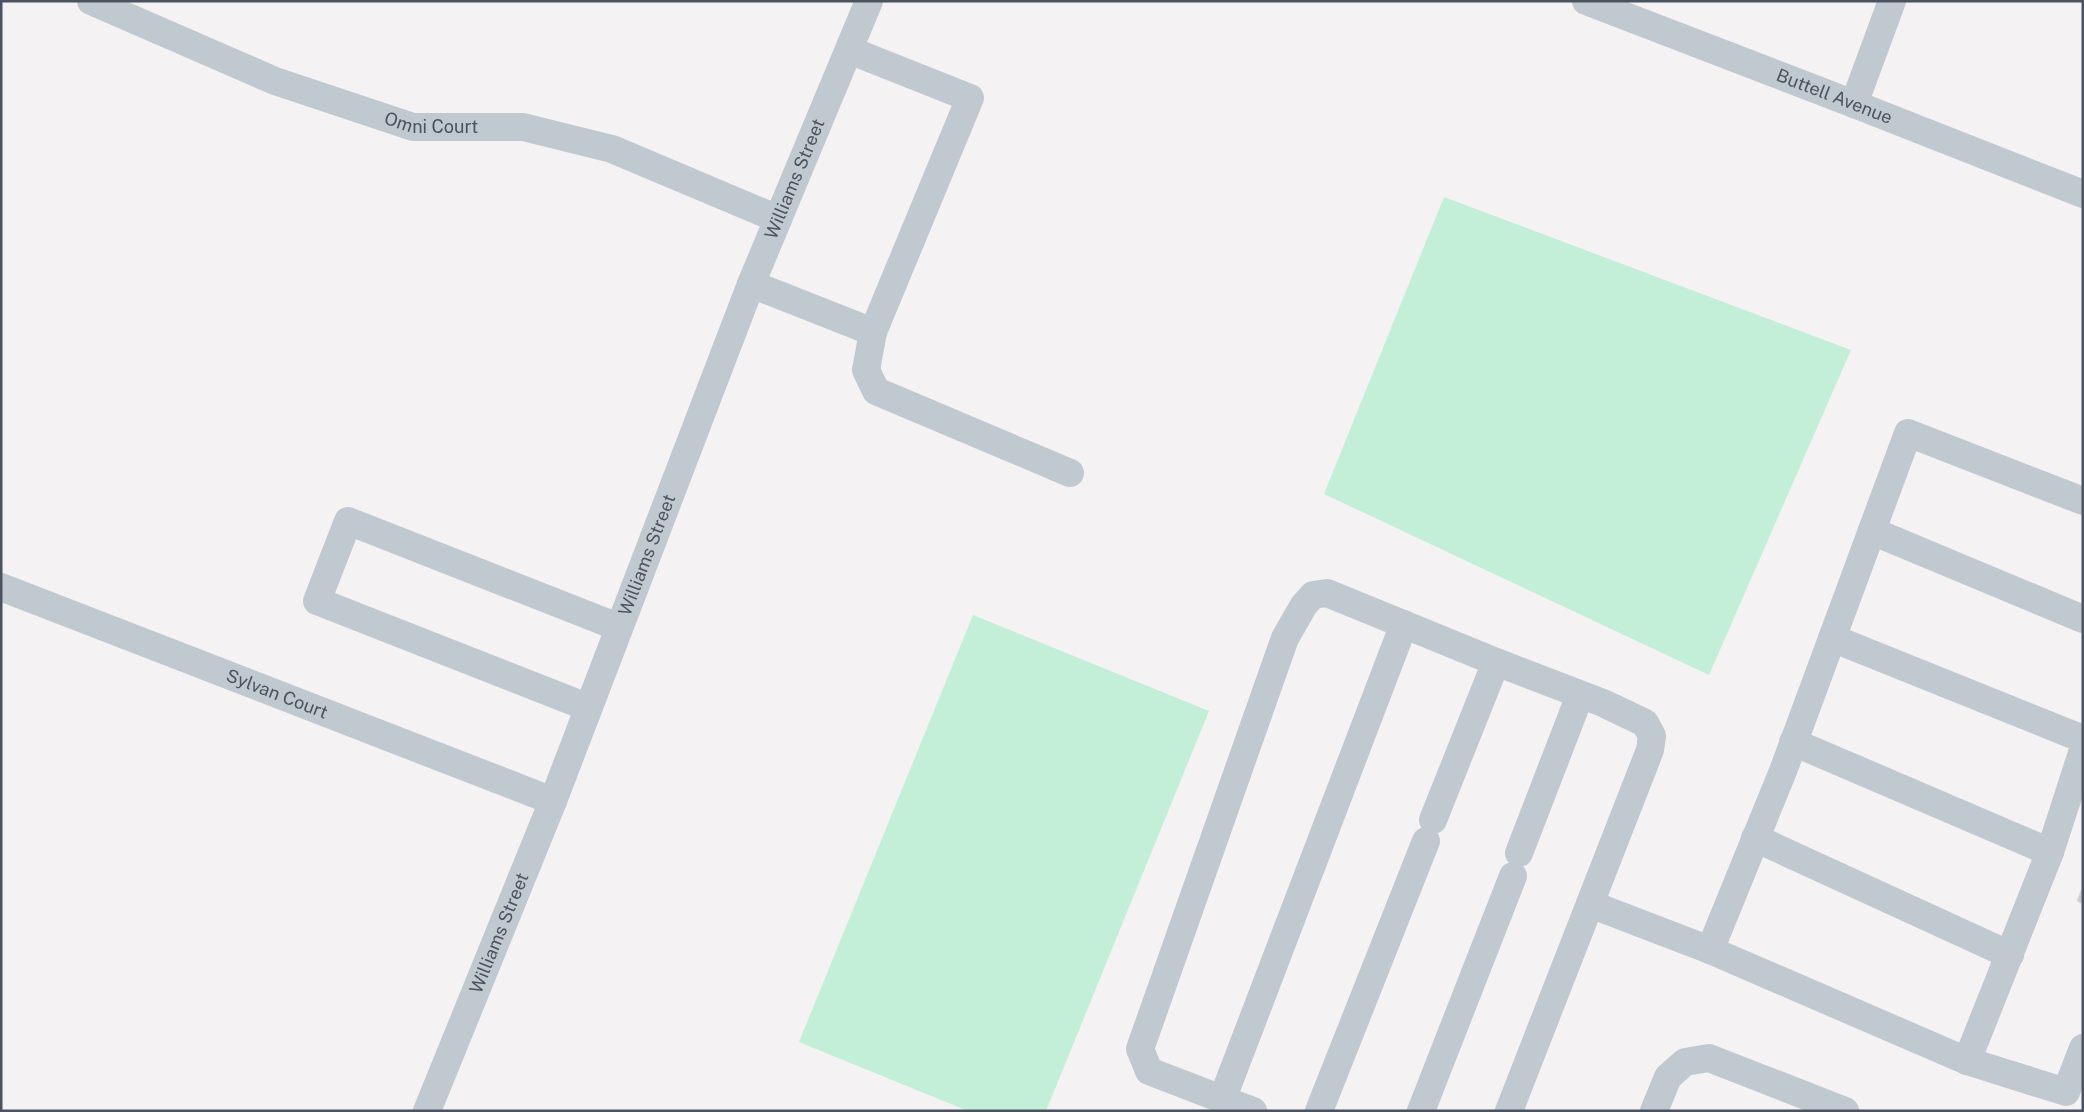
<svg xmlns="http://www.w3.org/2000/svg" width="2084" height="1112" font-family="'Public Sans',sans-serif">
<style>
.green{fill:#c3efd8}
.building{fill:#ccced4;stroke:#d6d8dd}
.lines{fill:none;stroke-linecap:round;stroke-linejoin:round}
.minor{stroke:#c0c8d0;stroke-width:28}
.labels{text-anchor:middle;stroke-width:4;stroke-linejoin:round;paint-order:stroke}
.street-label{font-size:18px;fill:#4a535f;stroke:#fff}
</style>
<rect width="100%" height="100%" fill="#f4f2f2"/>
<g class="green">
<polygon points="1444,197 1851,350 1709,675 1324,494"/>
<polygon points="973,615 1209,711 1046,1111 968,1111 799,1042"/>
</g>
<polygon class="building" points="2083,886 2083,904 2077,901"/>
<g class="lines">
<g class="minor">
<path id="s1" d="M91 1 275 81 413 127H523L612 149 778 219"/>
<path id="s2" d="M1586 1 1854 104 2083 194"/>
<polyline points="1854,104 1892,1"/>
<polyline points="751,284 873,332 970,98 849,50"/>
<polyline points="873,332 866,370 876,391 1070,473"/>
<polyline points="2083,501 1908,433 1783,771 1710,950 1967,1061 2050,852 2083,750"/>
<polyline points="1872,531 2083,619"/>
<path id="s3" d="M1 587 553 801"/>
<polyline points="1832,638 2083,739"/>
<polyline points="587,707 317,601 348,521 618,627"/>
<polyline points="1793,742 2050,852"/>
<polyline points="1433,820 1496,662"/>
<polyline points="1755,838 2010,955"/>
<polyline points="1519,853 1580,695"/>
<polyline points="1590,904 1710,950"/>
<polyline points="1967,1061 2066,1092 2083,1048"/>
<polyline points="1222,1100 1404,624"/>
<path id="s4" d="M427 1111 553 801 751 284 869 1"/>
<polyline points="1253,1111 1149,1071 1140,1049 1285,638 1304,605 1313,595 1327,593 1496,662 1603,703 1645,723 1652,736 1650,750 1509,1111"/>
<polyline points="1319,1111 1426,841"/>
<polyline points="1421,1111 1513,876"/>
<polyline points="1654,1111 1668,1077 1685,1062 1709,1058 1845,1111"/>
</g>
</g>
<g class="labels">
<g class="street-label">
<text dy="6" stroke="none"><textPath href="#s2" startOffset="266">Buttell Avenue</textPath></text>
<text dy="6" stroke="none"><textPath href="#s1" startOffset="364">Omni Court</textPath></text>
<text dy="6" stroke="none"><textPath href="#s4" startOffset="1002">Williams Street</textPath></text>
<text dy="6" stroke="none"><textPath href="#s4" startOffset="598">Williams Street</textPath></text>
<text dy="6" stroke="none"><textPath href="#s3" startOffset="296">Sylvan Court</textPath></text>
<text dy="6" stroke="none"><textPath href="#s4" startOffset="192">Williams Street</textPath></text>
</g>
</g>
<rect width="2084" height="1112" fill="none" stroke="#4a535f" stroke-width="5"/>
</svg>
